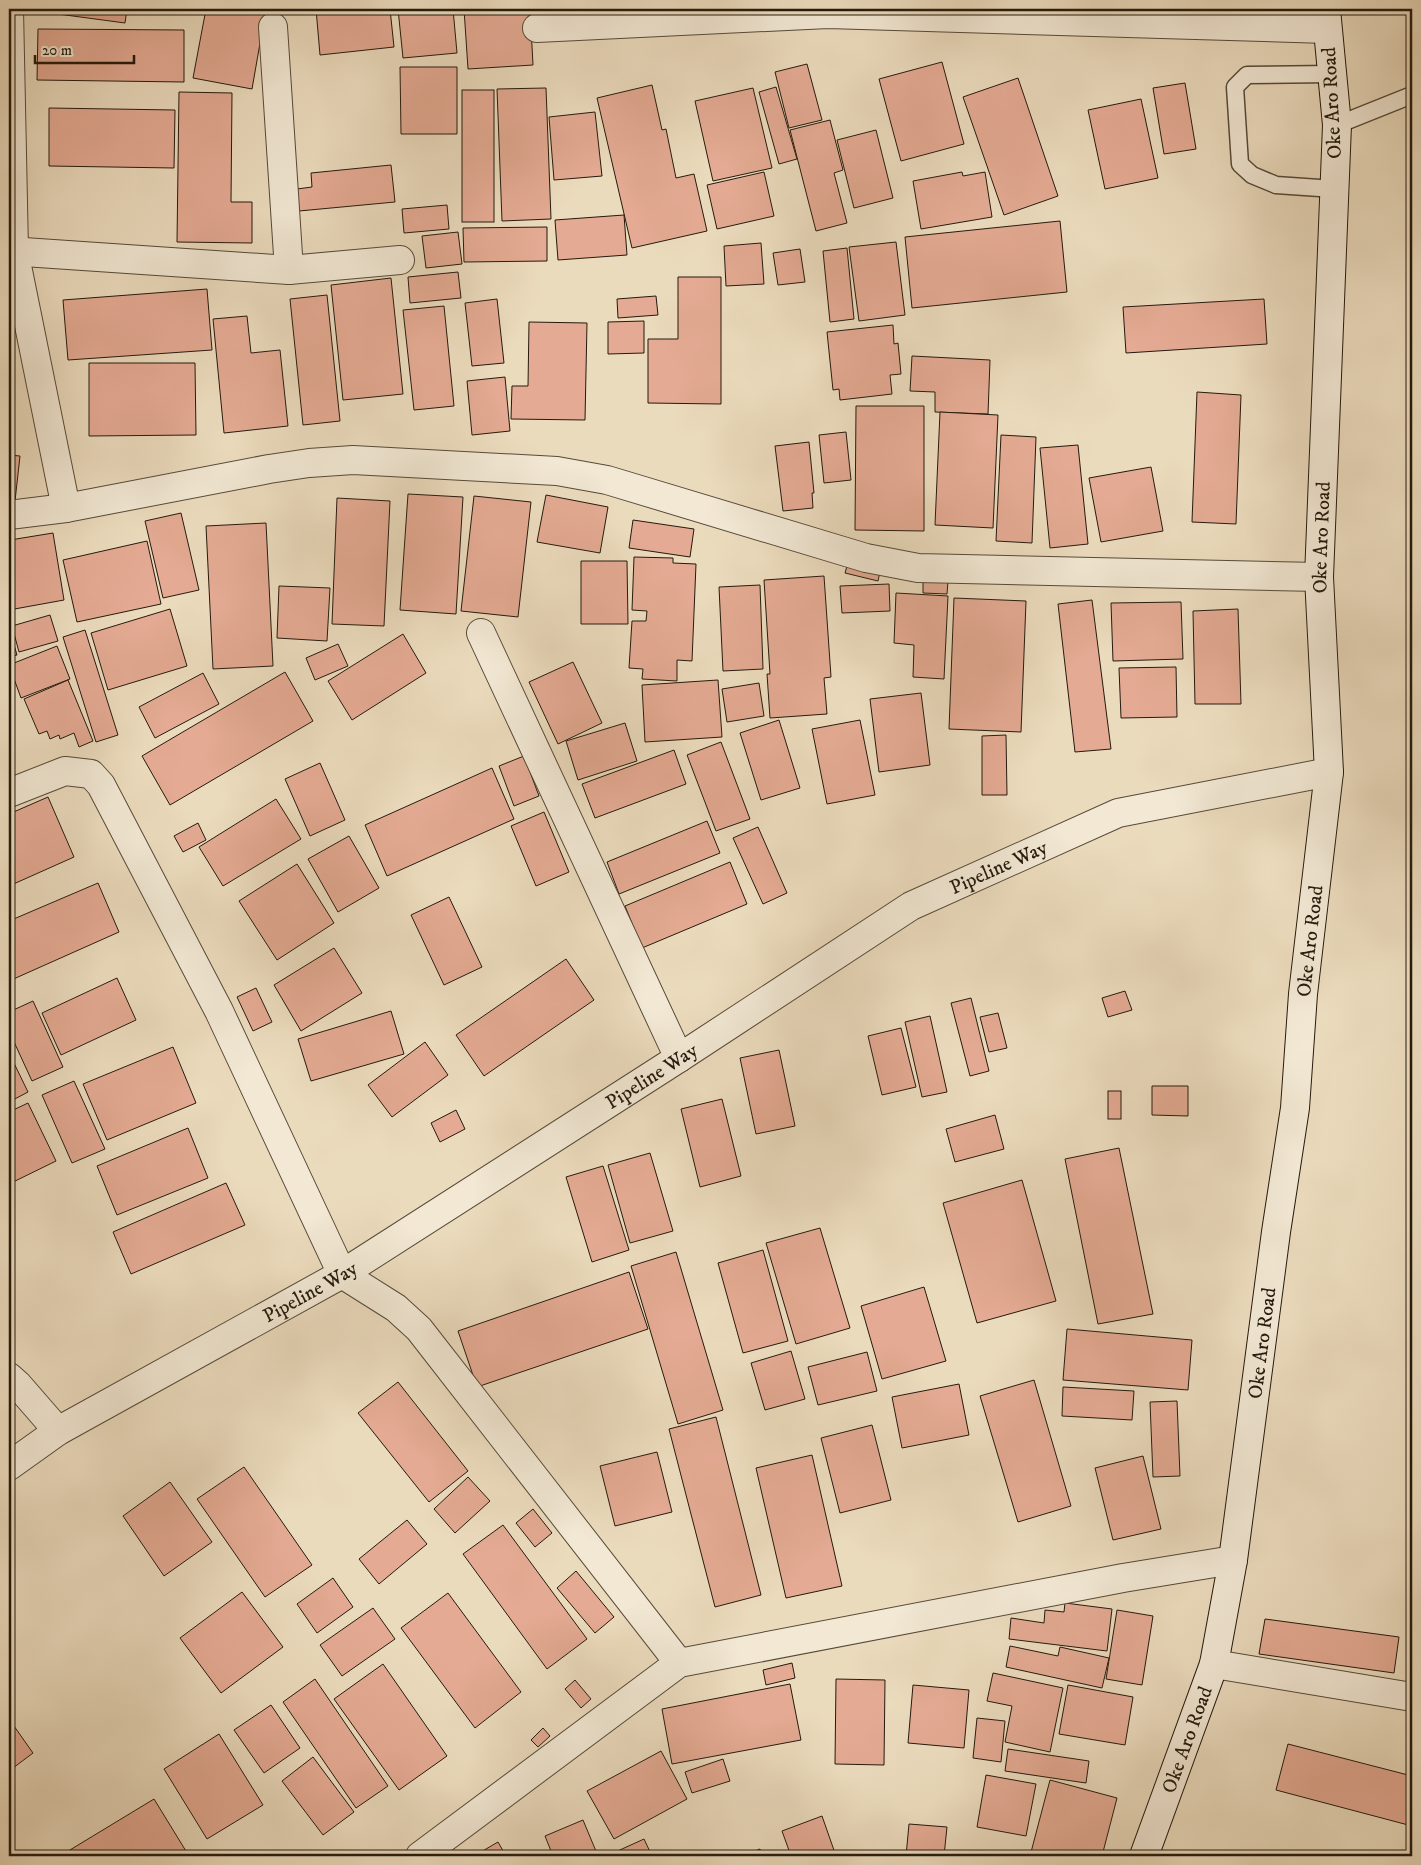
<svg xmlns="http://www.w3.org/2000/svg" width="1421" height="1865" font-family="'IM FELL DW Pica',serif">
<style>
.building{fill:#e4aa93;stroke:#251a0d}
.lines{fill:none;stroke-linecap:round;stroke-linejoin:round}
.lane-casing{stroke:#564a39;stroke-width:19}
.street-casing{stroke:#564a39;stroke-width:30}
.secondary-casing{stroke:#251a0d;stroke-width:30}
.lane{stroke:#f2e8d4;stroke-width:16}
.street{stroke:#f2e8d4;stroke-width:28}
.secondary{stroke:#f2e8d4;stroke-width:28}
.labels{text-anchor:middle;stroke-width:4;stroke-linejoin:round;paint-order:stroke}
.street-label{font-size:20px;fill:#251a0d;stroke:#f2e8d4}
</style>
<rect width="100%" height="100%" fill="#ebdbbd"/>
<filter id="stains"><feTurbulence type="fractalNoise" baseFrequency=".004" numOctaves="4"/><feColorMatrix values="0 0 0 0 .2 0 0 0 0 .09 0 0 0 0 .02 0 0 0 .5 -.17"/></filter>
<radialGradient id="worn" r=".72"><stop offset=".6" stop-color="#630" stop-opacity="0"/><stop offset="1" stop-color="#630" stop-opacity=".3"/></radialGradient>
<g class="building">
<polygon points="59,9 127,9 125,23 58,14"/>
<polygon points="206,9 266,9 252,89 193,78"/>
<polygon points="316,9 390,9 394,47 320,55"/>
<polygon points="398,9 453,9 457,53 403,58"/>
<polygon points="464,9 530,9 533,65 468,69"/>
<polygon points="38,29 184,30 184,82 37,80"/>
<polygon points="942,62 964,144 901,161 879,79"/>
<polygon points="807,64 822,120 789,128 775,72"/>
<polygon points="400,67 457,67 457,134 401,134"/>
<polygon points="1018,78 1058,196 1004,215 963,97"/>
<polygon points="1185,83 1196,149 1164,154 1153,88"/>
<polygon points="652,85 662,130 666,129 676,178 694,174 707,231 632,248 597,98"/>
<polygon points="776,87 797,159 779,164 759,92"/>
<polygon points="546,88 551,219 502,221 497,89"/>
<polygon points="753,88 772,168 713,181 695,101"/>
<rect x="462" y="90" width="32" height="132"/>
<polygon points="179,92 232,93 231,202 252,202 252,243 177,242"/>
<polygon points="1141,99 1158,178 1105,189 1088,110"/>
<polygon points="49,108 175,110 174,168 49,166"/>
<polygon points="595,112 602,176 554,180 549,117"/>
<polygon points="830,120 843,170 834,173 847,223 816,231 790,130"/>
<polygon points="876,130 893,198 854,208 837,140"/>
<polygon points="391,165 395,202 299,211 297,189 312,187 311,173"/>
<polygon points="764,172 774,216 717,229 707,185"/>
<polygon points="962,172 963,176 985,172 992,217 921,229 913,181"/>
<polygon points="447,205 449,229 404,233 402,209"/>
<polygon points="624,215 627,255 558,260 555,220"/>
<polygon points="1060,221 1067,292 912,308 905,237"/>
<polygon points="547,227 547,261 464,262 463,228"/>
<polygon points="458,232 462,264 426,268 422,236"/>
<polygon points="896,242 905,315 859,321 849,247"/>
<polygon points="761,243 764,284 726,286 724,246"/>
<polygon points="847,248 854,319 830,322 823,251"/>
<polygon points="800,249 805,282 778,285 773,253"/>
<polygon points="458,272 461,298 410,303 408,277"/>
<polygon points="678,277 721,277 721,404 648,403 648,339 678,339"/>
<polygon points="391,278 403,394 343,400 331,285"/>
<polygon points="207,289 212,350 68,360 63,300"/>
<polygon points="327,295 340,421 303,425 290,299"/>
<polygon points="656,296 658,315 618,318 617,299"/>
<polygon points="497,299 504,363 472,366 465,303"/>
<polygon points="1264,299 1267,344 1126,353 1123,307"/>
<polygon points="444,306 454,406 414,410 403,310"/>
<polygon points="247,316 251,353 280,350 288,426 224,433 213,319"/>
<polygon points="644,321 644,353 608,354 608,322"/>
<polygon points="529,322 587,323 585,420 511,419 512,386 528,386"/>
<polygon points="893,325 894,344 898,343 901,374 890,375 892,394 840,400 839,389 833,390 827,332"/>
<polygon points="912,356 990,360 988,414 935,412 935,392 910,391"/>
<polygon points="89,363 195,363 196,435 89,436"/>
<polygon points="505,377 510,431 472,435 467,381"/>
<polygon points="1197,392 1241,395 1236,524 1192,522"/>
<polygon points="856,406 924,406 924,531 855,530"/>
<polygon points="940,412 998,415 993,528 935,525"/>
<polygon points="846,432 851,480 824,483 819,435"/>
<polygon points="1001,435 1036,437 1032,543 996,541"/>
<polygon points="809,442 814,493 812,493 813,508 783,511 775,446"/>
<polygon points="1078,445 1088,544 1050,548 1040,448"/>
<polygon points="9,455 20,456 15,501 9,501"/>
<polygon points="1151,467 1163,531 1101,542 1089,478"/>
<polygon points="408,494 463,497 456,614 400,610"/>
<polygon points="546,495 608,507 600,553 537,542"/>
<polygon points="474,496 531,502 518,617 461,611"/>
<polygon points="337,498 390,501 384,626 332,624"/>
<polygon points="181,513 199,590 163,598 145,521"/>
<polygon points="633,520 694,529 690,557 629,548"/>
<polygon points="266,523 273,666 213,669 206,526"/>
<polygon points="53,533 64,600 9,610 9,534 10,540"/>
<polygon points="147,541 161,604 77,622 63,560"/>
<polygon points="634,557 673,558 673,563 696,564 692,661 677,660 677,681 642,679 643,669 629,668 632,621 646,621 647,611 632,610"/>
<polygon points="849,559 881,567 878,581 845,573"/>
<polygon points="581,561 627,561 628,624 581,624"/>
<polygon points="824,576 831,677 824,678 827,714 770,718 767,674 770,674 764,580"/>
<polygon points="923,580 948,581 947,594 923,593"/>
<polygon points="889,584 890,611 842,613 840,586"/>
<polygon points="760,585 763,669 723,671 719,587"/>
<polygon points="279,586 330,588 327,641 277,638"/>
<polygon points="896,593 948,596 944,679 913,677 914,645 894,643"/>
<polygon points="954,598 1026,601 1021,732 949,729"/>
<polygon points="1092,600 1111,749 1075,752 1058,604"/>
<polygon points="1181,602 1183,659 1113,661 1111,603"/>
<polygon points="170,609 187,666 108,690 91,633"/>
<polygon points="1238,609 1241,704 1195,704 1193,611"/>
<polygon points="50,615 58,641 19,652 12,626"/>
<polygon points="9,628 17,655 9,657"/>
<polygon points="85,630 118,735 96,742 63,637"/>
<polygon points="403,634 426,673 352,720 328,681"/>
<polygon points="338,644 348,666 315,680 306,658"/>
<polygon points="57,646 70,679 21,698 9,665"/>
<polygon points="573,662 602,723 558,744 529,682"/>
<polygon points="1176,667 1177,717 1121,718 1119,668"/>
<polygon points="285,672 313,721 170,805 142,756"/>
<polygon points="203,673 219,704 155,738 139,707"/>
<polygon points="68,680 93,741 79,747 74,733 60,739 59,735 50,739 47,731 39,734 24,699"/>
<polygon points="718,680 722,737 645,742 642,685"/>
<polygon points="759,683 764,716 727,722 722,689"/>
<polygon points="921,693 930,765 879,772 870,699"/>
<polygon points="779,720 800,788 761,800 740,733"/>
<polygon points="860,720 875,795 827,804 812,729"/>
<polygon points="625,723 637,761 578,780 566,741"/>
<polygon points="1006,735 1007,795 982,795 982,736"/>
<polygon points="721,742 750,819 716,831 687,755"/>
<polygon points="674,750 686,784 595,818 582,784"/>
<polygon points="524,756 539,796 514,806 499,766"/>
<polygon points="320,763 345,820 310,836 285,779"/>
<polygon points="492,768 514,819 387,876 365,825"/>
<polygon points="48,797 74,857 9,886 9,814"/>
<polygon points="276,799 301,839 223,886 199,847"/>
<polygon points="544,812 569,872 536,886 511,826"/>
<polygon points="707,821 720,853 619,894 607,862"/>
<polygon points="198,823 206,840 183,852 174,836"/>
<polygon points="758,827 787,893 763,904 733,838"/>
<polygon points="349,836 379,888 338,912 308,859"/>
<polygon points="730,862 747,904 642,948 625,906"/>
<polygon points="297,864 334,923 277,960 239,901"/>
<polygon points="98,883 119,932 9,981 9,921"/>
<polygon points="449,897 482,967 444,985 411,915"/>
<polygon points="334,948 362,993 301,1031 274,985"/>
<polygon points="566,959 594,1000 484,1076 456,1035"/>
<polygon points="117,978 136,1020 61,1055 42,1013"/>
<polygon points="256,988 272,1022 253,1031 237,997"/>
<polygon points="1125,991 1132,1010 1108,1017 1102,998"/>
<polygon points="971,998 989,1071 970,1076 951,1003"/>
<polygon points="33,1001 63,1067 32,1081 9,1031 9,1012"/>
<polygon points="391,1011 404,1054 311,1081 298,1039"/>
<polygon points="998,1013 1007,1048 989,1052 980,1017"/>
<polygon points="930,1016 947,1092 922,1097 905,1022"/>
<polygon points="901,1028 916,1087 882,1095 868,1036"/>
<polygon points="425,1042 448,1075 392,1117 368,1085"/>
<polygon points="173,1047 196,1103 107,1140 83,1084"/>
<polygon points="779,1050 795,1126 756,1134 740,1058"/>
<polygon points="11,1057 28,1092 9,1102 9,1058"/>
<polygon points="74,1081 105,1149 72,1163 42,1095"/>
<polygon points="1152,1086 1188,1086 1188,1116 1152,1115"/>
<rect x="1108" y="1091" width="13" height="28"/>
<polygon points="722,1099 741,1176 700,1187 681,1109"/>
<polygon points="28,1103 56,1161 9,1184 9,1112"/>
<polygon points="456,1110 465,1129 440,1142 431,1123"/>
<polygon points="995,1115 1004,1149 955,1162 946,1129"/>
<polygon points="188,1128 208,1178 117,1215 97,1166"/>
<polygon points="1119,1148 1153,1314 1098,1324 1065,1159"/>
<polygon points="650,1153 673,1231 630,1243 608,1165"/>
<polygon points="603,1166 629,1250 592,1262 566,1177"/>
<polygon points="1022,1180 1056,1301 977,1323 943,1203"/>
<polygon points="226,1183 245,1225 131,1274 113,1232"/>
<polygon points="820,1228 850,1328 796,1344 766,1243"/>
<polygon points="763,1250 788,1341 743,1353 718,1263"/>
<polygon points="676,1252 723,1410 678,1424 631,1266"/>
<polygon points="629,1272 648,1329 477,1387 458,1331"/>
<polygon points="924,1287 946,1361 882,1379 861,1306"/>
<polygon points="1067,1329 1192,1340 1188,1390 1063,1380"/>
<polygon points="791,1351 805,1399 765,1410 751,1363"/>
<polygon points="867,1352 877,1391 818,1405 808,1367"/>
<polygon points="1034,1380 1071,1506 1018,1522 980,1396"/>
<polygon points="398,1382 468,1471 429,1502 358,1413"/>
<polygon points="959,1384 969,1435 902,1448 892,1397"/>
<polygon points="1063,1387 1134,1391 1132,1420 1062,1416"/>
<polygon points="1177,1401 1180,1476 1153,1477 1150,1402"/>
<polygon points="716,1417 761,1595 715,1607 669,1429"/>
<polygon points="872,1425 891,1500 840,1513 821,1438"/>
<polygon points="657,1452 672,1512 615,1526 600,1466"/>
<polygon points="812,1455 842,1586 786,1598 756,1468"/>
<polygon points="1143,1456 1161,1529 1113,1540 1095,1468"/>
<polygon points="244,1467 312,1565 265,1597 197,1499"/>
<polygon points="468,1477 490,1501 455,1533 434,1509"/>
<polygon points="170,1482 212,1542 164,1576 123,1516"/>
<polygon points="533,1509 552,1533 535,1547 516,1523"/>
<polygon points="407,1520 427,1544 379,1584 359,1559"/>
<polygon points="503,1525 587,1639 547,1669 463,1554"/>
<polygon points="576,1571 614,1617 595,1633 557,1588"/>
<polygon points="333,1578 353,1607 317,1633 297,1604"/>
<polygon points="242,1592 283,1647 221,1693 180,1638"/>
<polygon points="448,1593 521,1692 475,1728 401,1628"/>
<polygon points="1065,1603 1112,1609 1107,1651 1009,1639 1011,1618 1044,1623 1045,1610 1064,1612"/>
<polygon points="373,1608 395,1639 342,1676 320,1645"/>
<polygon points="1117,1610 1153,1616 1142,1685 1106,1679"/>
<polygon points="1265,1619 1399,1637 1394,1673 1259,1654"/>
<polygon points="1010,1646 1058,1656 1060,1647 1109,1658 1102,1688 1006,1667"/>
<polygon points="792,1663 795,1678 766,1685 763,1670"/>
<polygon points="383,1664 447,1756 399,1790 334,1699"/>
<polygon points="993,1673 1063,1688 1050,1752 1005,1742 1012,1706 987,1701"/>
<polygon points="315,1679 388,1786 356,1808 283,1702"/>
<polygon points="836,1679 885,1680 884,1765 835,1764"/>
<polygon points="575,1680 591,1699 581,1708 565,1689"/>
<polygon points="790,1684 801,1740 672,1764 662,1709"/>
<polygon points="913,1685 969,1690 964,1748 908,1743"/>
<polygon points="1068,1685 1133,1697 1125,1745 1059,1734"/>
<polygon points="271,1705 300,1748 264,1773 234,1730"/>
<polygon points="977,1718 1005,1721 1001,1762 973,1758"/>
<polygon points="9,1719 33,1753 9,1771"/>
<polygon points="543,1728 550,1736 538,1747 531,1740"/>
<polygon points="219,1734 263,1805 207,1839 164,1769"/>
<polygon points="1288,1744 1412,1776 1412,1826 1276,1790"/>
<polygon points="1008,1749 1089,1761 1086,1783 1005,1771"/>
<polygon points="661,1751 687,1799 614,1839 587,1791"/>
<polygon points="313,1757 354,1812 323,1835 282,1781"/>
<polygon points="723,1759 730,1781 692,1793 685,1772"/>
<polygon points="986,1775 1036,1784 1026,1836 977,1827"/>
<polygon points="1050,1780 1117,1798 1102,1856 1030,1856"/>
<polygon points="154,1799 189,1856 60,1856"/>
<polygon points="822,1816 836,1856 791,1856 782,1831"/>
<polygon points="583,1820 598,1856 553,1856 545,1836"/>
<polygon points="909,1824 947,1827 944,1856 906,1856"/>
<polygon points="644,1839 652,1856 611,1856 611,1854"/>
<polygon points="498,1842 506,1856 474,1856"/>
<polygon points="760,1849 763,1856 742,1856"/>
</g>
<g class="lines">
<g class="lane-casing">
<g id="lane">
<polyline points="1332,74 1247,75 1235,87 1240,164 1252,175 1276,185 1334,189"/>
<polyline points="1337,125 1412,95"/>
</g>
</g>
<g class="street-casing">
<g id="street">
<polyline points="9,9 14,251 66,508"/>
<polyline points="273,27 289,270"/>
<polyline points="537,28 828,14 1327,29"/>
<polyline points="9,251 289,270 400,260"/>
<polyline points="9,515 66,508 269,469 309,463 353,460 557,471 607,480 866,558 918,568 1319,577"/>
<polyline points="481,633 679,1058"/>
<polyline points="9,793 65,771 91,774 101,785 219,1011 342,1274 396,1308 419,1329 679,1663"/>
<polyline points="9,1377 18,1385 58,1431"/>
<path id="s1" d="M9 1466 58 1431 342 1274 679 1058 911 906 1118 813 1329 772"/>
<polyline points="1214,1664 1412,1697"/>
<polyline points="420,1856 679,1663 1123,1578 1233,1560"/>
</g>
</g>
<g class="secondary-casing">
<g id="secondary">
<path id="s2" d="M1144 1856 1214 1664 1233 1560 1276 1232 1295 1108 1303 994 1329 772 1319 577 1337 125 1326 9"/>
</g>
</g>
<use href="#lane" class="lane"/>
<use href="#street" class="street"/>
<use href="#secondary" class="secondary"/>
</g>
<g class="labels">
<g class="street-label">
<text transform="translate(1331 103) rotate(-93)" y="7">Oke Aro Road</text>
<text dy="7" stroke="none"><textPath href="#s2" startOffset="1339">Oke Aro Road</textPath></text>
<text dy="7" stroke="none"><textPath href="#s1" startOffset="1158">Pipeline Way</textPath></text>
<text dy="7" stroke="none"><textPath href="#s2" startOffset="934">Oke Aro Road</textPath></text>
<text dy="7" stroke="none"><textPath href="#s1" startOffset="752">Pipeline Way</textPath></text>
<text dy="7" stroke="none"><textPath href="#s1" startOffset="348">Pipeline Way</textPath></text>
<text dy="7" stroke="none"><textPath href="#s2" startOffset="529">Oke Aro Road</textPath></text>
<text dy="7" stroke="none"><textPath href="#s2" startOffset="124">Oke Aro Road</textPath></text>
</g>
</g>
<rect width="1421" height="1865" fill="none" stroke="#ebdbbd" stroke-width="30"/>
<rect x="10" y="10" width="1401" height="1845" fill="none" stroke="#251a0d" stroke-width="2.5"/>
<rect x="15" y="15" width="1391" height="1835" fill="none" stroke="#251a0d"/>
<path d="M35 55v8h99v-8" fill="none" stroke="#251a0d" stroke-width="2.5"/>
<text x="42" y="55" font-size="15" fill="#251a0d" stroke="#f2e8d4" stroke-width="4" paint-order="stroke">20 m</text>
<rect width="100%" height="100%" filter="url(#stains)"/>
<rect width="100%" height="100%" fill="url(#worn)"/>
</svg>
